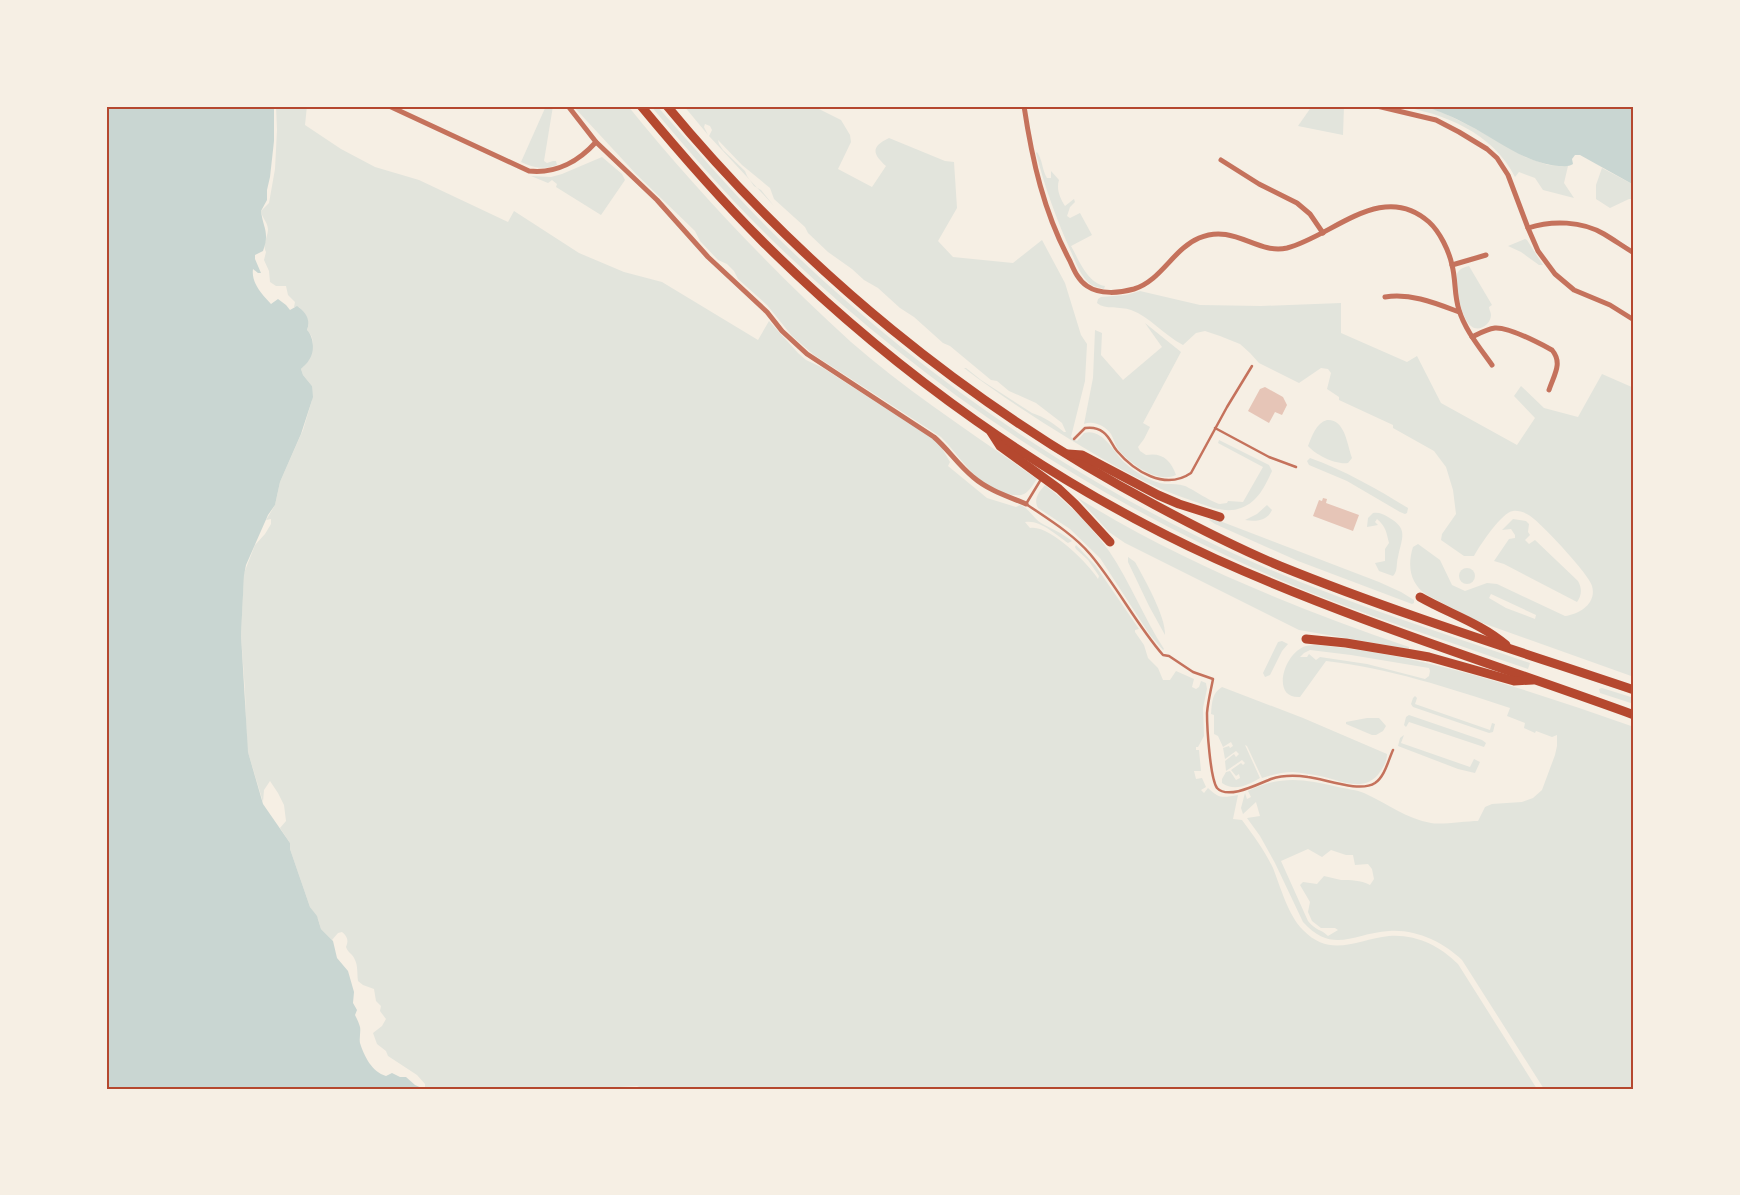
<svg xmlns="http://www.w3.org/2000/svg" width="1740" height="1195" font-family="Karla,sans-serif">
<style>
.green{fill:#e2e4dc;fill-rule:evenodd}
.water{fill:#c9d6d2}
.building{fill:#e6c5b7}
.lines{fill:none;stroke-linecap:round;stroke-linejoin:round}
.service{stroke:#c5725c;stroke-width:2.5}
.minor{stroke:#c5725c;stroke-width:5}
.motorway{stroke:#b5482f;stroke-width:9}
.neatline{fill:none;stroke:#b5482f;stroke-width:2}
</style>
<rect width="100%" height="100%" fill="#f6efe4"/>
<g class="green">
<path d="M276 106H307L305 125 341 149 375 167 419 180 508 222 514 211 579 253 624 272 662 282 758 340 769 321 798 353 806 360 823 368 935 440 940 445 950 462 948 466 987 498 1016 507 1020 505C1030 509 1032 517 1041 523 1052 529 1062 533 1072 541L1068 543C1057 535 1039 519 1025 522L1030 528C1049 524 1089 564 1098 579L1099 576 1088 560 1076 549 1075 547 1076 545 1079 548 1095 565 1139 629 1135 630V632L1144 645 1148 658 1158 668 1163 680H1170L1176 671 1194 679 1192 687 1196 689 1199 687 1201 681 1206 683 1207 689 1203 708 1204 736 1198 747H1196V750H1199L1201 771H1194L1196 779 1202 778 1206 787 1201 790 1204 793 1208 788C1220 800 1224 797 1238 795L1233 819 1242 820C1253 835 1265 851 1273 868 1280 886 1289 917 1303 930 1331 959 1358 939 1389 936 1416 934 1440 946 1458 964L1537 1089H644L637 1086 582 1089H425V1084L417 1075 388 1056 386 1051 377 1044 373 1033 382 1026 386 1019 380 1011 381 1006 376 1001 374 989 363 985 358 981C357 974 358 966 355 960 353 954 348 953 346 947 349 940 347 936 342 932L338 933 332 940 321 929 318 919 310 907 290 849V843L280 828 286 821 284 805 278 793 270 781 264 790 263 802 247 749 245 691 241 635 244 573 255 545 265 534 271 524V519L266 520 275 505 280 482 303 430 312 400V386L303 375 301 369C308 357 320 343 307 330 311 320 305 315 299 307H294L295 302 288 295 286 286H276L270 282 269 271 264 260 266 252C262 244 268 237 268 229 267 221 262 218 261 211L269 203 275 169 277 130Z"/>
<path d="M546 106H553L544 161 547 163 553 161H556L557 165C543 170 534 168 521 162Z"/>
<path d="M573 106H628C696 190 771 269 851 342 909 393 974 434 1037 479 1033 484 1030 491 1024 494 1020 496 1017 495 1013 495 980 492 961 457 941 437L814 355 792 336 767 305 738 279 734 271 727 264 718 260 700 241 695 231 636 174Z"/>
<path d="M651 106H657C697 151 736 197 779 239 918 374 1079 486 1257 564 1346 603 1439 632 1530 663L1528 669C1445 640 1359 614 1278 579 1090 498 919 383 772 240 729 198 689 152 651 106Z"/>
<path d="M684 106H813L841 120 850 135 851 142 838 169 872 187 886 166C873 154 870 147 889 138L945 161 954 162 957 208 938 241 953 257 1013 263 1042 240 1065 283 1081 335 1087 344 1085 381 1071 437 1077 441 1084 433C1103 428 1113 452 1125 463 1135 472 1152 483 1166 484 1173 484 1178 484 1185 486 1194 490 1213 503 1220 504 1222 504 1225 503 1227 503L1228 501 1243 502 1263 467 1218 443 1219 440 1269 465 1272 471C1265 486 1258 502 1241 508 1225 514 1208 506 1193 501 1149 487 1111 464 1071 440 1034 417 998 394 964 368H966L981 380 1032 413C1045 417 1054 424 1064 432H1066L1062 423 1036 403 1009 391 997 381 991 380 950 346 943 343 914 317 900 308 878 288 864 280 852 269 828 252 808 233 805 227 774 199 770 188 742 165 718 140 719 144 723 150 745 171 747 176 754 186 761 190 774 206 709 136 712 130 710 126 705 124 704 127 708 135Z"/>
<polygon points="1312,106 1344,106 1343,135 1298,126"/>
<path d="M1398 106H1425L1444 113 1480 131 1525 157 1548 165 1568 166 1564 183 1574 198 1543 190 1535 178 1519 172 1515 177C1493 133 1444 113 1398 106Z"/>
<path d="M1037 152C1043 161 1042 170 1047 178H1051V171L1059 180C1056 189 1060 198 1065 206L1074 199 1075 202 1070 207 1067 216 1070 218 1080 213 1092 235 1071 246C1079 260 1087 283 1105 286L1104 289C1097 287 1091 286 1087 281 1080 274 1076 263 1072 254 1057 221 1045 188 1036 153Z"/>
<polygon points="602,157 622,174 625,180 601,215 556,187 557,184 552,180 548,183 531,176 551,177 562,174"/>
<polygon points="1602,168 1634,185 1634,199 1629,199 1610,208 1596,199 1596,185"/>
<polygon points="1525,239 1527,240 1543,265 1539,265 1521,252 1508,246"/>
<path d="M1469 266 1492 305 1489 307C1489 310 1491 312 1491 315 1491 324 1479 333 1471 326 1462 319 1454 286 1457 274 1459 269 1464 267 1469 266Z"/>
<path d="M1140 291 1200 305 1261 306 1341 303V333L1407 362 1417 356 1441 403 1517 445 1535 418 1514 396 1521 386 1544 408 1578 417 1602 374 1634 388V677L1477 621 1427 595C1410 584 1407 566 1413 547L1418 544 1440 560 1452 585 1465 591 1487 583 1497 584 1565 616C1580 614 1597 603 1592 586 1589 574 1545 528 1534 519 1529 514 1520 510 1513 511 1502 512 1480 545 1474 556H1464L1441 540 1442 534 1456 514 1453 490 1446 467 1434 451 1393 428V425L1339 400V397L1327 389 1331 373 1328 369 1321 368 1299 383 1259 363 1250 353 1240 344 1220 336 1205 331 1196 333 1183 345C1164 335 1150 317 1131 310 1120 306 1105 310 1097 303L1098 299 1101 297 1126 295ZM1491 594 1536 615 1535 619 1506 608 1489 598Z"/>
<path d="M1145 323 1181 352 1143 423 1150 427 1144 439 1138 447 1140 451 1146 455C1162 452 1171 460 1176 475 1157 484 1129 463 1118 449 1115 445 1114 439 1111 434 1106 426 1093 420 1084 424L1093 378 1095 330 1102 333 1101 355 1123 380 1162 347Z"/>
<path d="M1327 420C1345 419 1347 444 1352 458L1348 463C1336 465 1316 455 1308 446 1312 436 1316 423 1327 420Z"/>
<path d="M1310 458C1344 470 1377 489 1408 508L1407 513 1405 514 1400 512 1347 481 1309 465 1307 461Z"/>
<path d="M1045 485C1069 504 1091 526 1109 551 1130 582 1144 618 1164 649L1163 650 1150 635 1100 558 1070 529 1038 508C1033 499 1039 492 1045 485Z"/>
<path d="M1078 498C1181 562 1295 608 1409 647V649L1299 630 1125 543 1109 532Z"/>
<path d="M1267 505 1272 510C1267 521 1256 522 1245 520L1257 514Z"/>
<path d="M1373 513C1379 512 1383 514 1388 517 1409 529 1402 537 1398 557 1396 564 1398 571 1393 576L1379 571 1375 563 1385 561V549L1389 543C1386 531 1386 527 1377 519L1375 522 1378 525 1367 527 1368 518Z"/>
<polygon points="1212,518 1379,582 1401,592 1414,600 1414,603 1412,604 1298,561 1215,524 1209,520"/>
<path d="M1513 519 1526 521 1529 524 1528 532 1530 535 1525 540 1529 544 1535 540 1578 581C1582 588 1582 595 1577 602L1504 564 1494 561 1509 539 1515 538V535L1511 529 1502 530Z"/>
<path d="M1128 557 1135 562C1145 580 1166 617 1165 635L1149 606 1128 562Z"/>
<circle cx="1467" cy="576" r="8"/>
<polygon points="1282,641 1288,644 1282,651 1270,675 1265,677 1263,673 1278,642"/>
<path d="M1318 645C1427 655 1531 691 1634 727V1089H1544L1462 960C1443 942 1416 929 1389 931 1354 933 1333 955 1303 922L1275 863 1260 836 1247 818 1260 816 1256 802 1243 814 1241 808 1245 793 1247 799 1251 797 1248 791C1281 775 1304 779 1338 787 1347 789 1357 790 1364 793 1386 803 1407 819 1431 823 1441 825 1466 821 1478 821L1485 807 1492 804 1522 802 1533 798 1542 790 1555 755 1557 746V735L1552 737 1536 731 1535 733 1524 728 1525 723 1507 716 1510 708C1449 688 1389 668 1326 661L1300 697C1270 699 1284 652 1306 646 1309 645 1314 645 1318 645ZM1310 650 1351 655 1429 668 1430 671 1429 676 1425 679 1367 664 1320 657 1316 660 1309 654 1307 657H1300L1304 653ZM1308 849 1322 857 1331 850 1346 855H1353L1355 865 1368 864 1372 869 1374 879 1370 885C1360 880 1351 880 1341 880 1335 879 1330 877 1324 876L1317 884 1303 882 1300 885 1310 902 1308 912 1312 921 1321 928H1335L1338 930 1328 936C1321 929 1316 931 1308 921L1281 861Z"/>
<path d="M1222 687 1303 718 1387 754C1387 761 1384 766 1380 772 1365 794 1340 780 1320 776 1311 774 1302 773 1293 772 1282 772 1272 775 1262 778L1247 746 1245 745 1260 778C1248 785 1235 792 1222 783V779L1226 772 1230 771 1236 780 1240 778 1239 774 1236 776 1231 770 1241 763 1243 765 1245 763 1242 760 1226 771 1225 761 1234 754 1236 757 1239 754 1236 751 1225 759 1223 748 1229 746 1230 748 1233 746 1231 742 1223 747 1218 736 1214 734V715L1211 714C1212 702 1212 693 1222 687Z"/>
<polygon points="1602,688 1634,698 1634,704 1600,693 1599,689"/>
<polygon points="1415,696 1417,698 1415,704 1490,730 1492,723 1495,724 1493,732 1489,733 1413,707 1411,704 1413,698"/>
<polygon points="1409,715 1482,740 1486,743 1484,747 1409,722 1406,727 1404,725 1406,717"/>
<polygon points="1367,718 1379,718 1386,726 1383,731 1376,735 1372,735 1346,724 1346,722"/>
<polygon points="1404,735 1401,743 1470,767 1474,759 1480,762 1475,773 1458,769 1398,746 1400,738"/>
</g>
<g class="water">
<path d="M106 106H274V141L270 177 267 190V200L261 211C263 228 270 232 263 251L255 255V259L261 273H258L253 269C251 283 262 294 271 304L278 299 286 305 290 310 297 306C306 312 311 320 307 330 314 337 315 352 309 360 307 364 303 366 301 369L303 375 312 386 313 397 301 434 280 482 275 505 268 515 246 565 244 575 241 635 248 752 263 804 290 843V849L310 907 317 916 321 929 333 941 337 958 348 971 354 992 353 1003 357 1010 355 1015C357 1019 359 1023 360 1027 361 1032 359 1038 360 1043 364 1056 372 1072 386 1076L392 1073 400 1077H406L415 1085 424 1089H106Z"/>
<path d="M1425 106H1634V185L1580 155H1575L1572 159 1573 164C1569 167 1564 166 1559 166 1524 163 1498 140 1468 125 1454 117 1440 112 1425 106Z"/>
</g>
<g class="building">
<polygon points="1265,387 1283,397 1287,405 1282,415 1275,412 1269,423 1248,411 1260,389"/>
<polygon points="1323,498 1327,499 1326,503 1359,515 1353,531 1313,516 1319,500 1322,501"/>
</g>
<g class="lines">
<g class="service">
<polyline points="1215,428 1269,457 1296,467"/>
<path d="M1074 439 1085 428C1092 427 1098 428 1103 432 1110 437 1112 445 1117 451 1134 471 1165 491 1191 473L1227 407 1252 366"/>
<path d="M1040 481 1026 504C1048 519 1073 534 1090 554 1117 586 1136 624 1163 655L1169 656 1193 672 1213 679C1211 690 1208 701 1207 713 1207 727 1210 778 1217 788 1228 800 1258 784 1271 779 1283 775 1295 775 1308 777 1325 779 1360 793 1375 783 1385 776 1388 761 1393 750"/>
</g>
<g class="minor">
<path d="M389 106 529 171C556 174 579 161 596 142"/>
<path d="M568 106 596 142 657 200 708 257 767 312 782 331 807 354 934 437C948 449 958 465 973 477 988 490 1007 496 1026 504"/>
<path d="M1024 106C1032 160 1044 213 1070 261 1074 270 1078 280 1087 286 1100 295 1120 293 1134 289 1162 280 1173 249 1199 238 1234 223 1257 255 1287 248 1333 236 1382 180 1429 222 1440 232 1449 251 1452 265 1456 280 1454 295 1459 310 1465 330 1480 348 1492 365"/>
<polyline points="1377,106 1436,120 1459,132 1487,149 1497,158 1508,175 1528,228 1538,251 1555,274 1574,290 1610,305 1634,320"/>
<polyline points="1221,160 1259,184 1297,203 1310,214 1323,233"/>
<path d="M1528 228C1552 220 1582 221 1604 234 1614 240 1624 247 1634 253"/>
<polyline points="1452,265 1486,255"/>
<path d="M1385 297C1411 293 1435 303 1459 312"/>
<path d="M1472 337C1480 333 1487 329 1495 328 1510 327 1539 343 1552 350 1563 363 1554 375 1549 390"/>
</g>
<g class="motorway">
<path d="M641 106C680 153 721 200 764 243 894 372 1049 483 1216 559 1351 620 1494 664 1634 715"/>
<path d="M667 106C802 269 969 406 1155 505 1196 527 1237 548 1280 566 1396 613 1515 650 1634 690"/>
<polyline points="991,432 1000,446 1059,489 1075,504 1110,542"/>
<polyline points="1068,454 1082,455 1158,495 1179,504 1220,517"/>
<path d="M1420 597C1448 613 1482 624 1506 645"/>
<polyline points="1306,639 1346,643 1406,653 1429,657 1514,681 1533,680"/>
</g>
</g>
<rect width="1740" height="1195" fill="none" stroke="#f6efe4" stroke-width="215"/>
<rect x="108" y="108" width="1524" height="980" class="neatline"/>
</svg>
